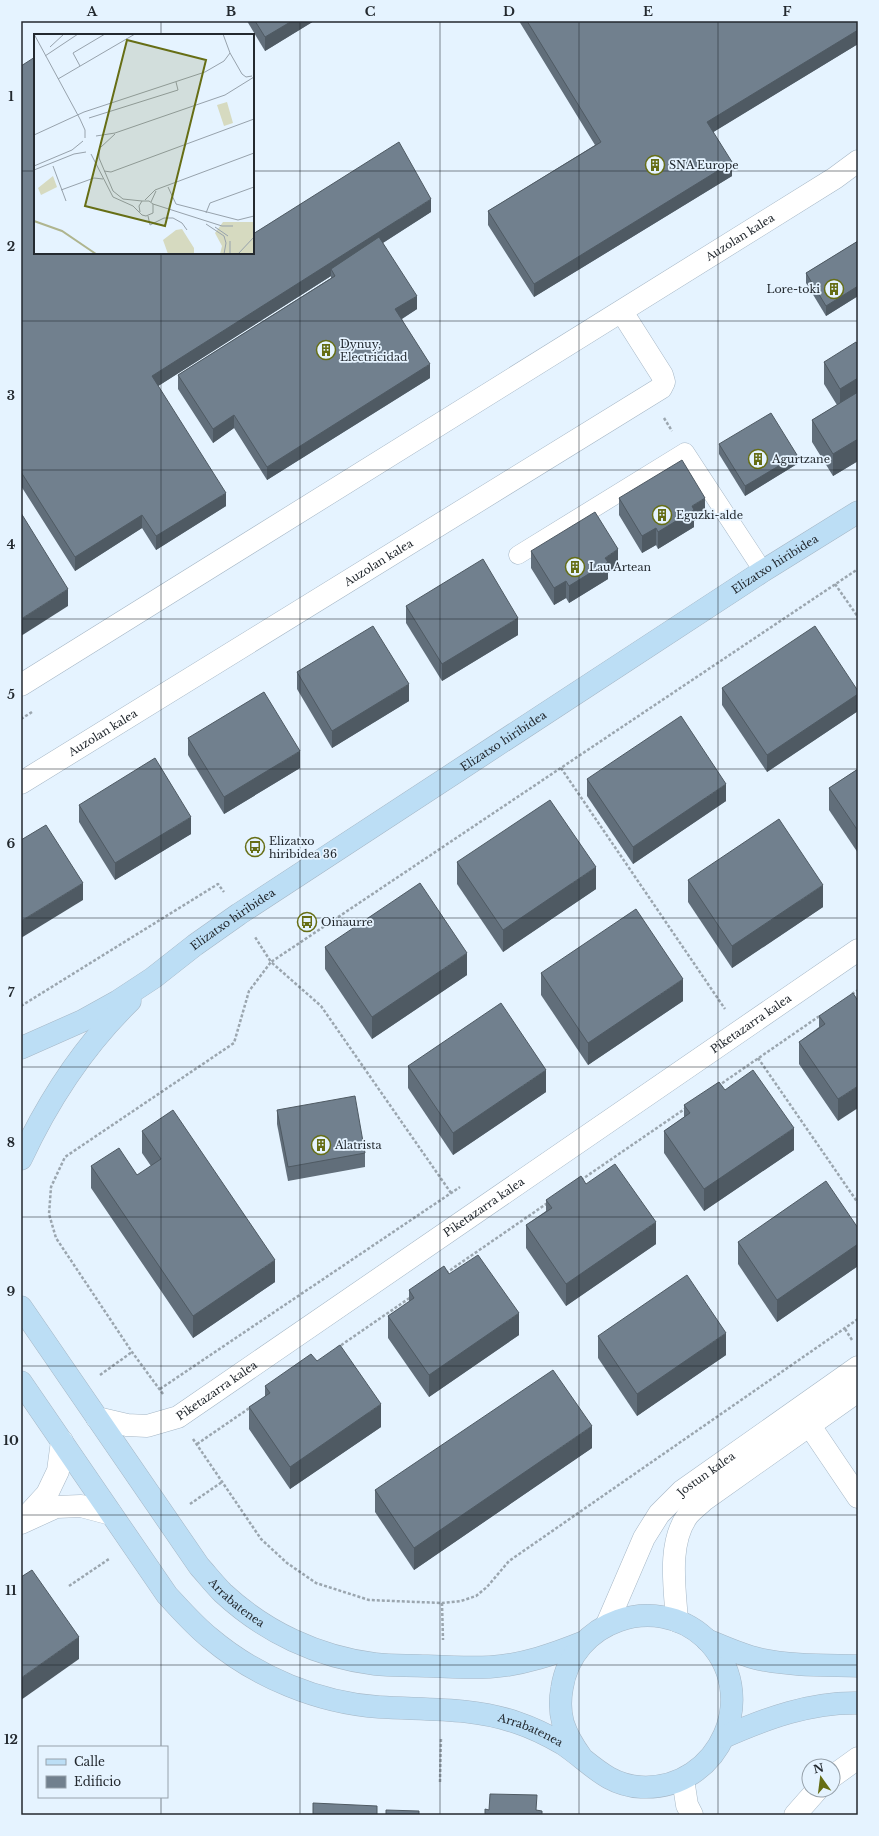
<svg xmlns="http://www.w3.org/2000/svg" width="879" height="1836" font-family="'Libre Baskerville',serif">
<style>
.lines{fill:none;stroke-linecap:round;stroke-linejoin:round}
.lane-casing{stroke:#a6b7c6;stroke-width:19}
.street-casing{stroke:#a6b7c6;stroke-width:23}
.secondary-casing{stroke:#a6b7c6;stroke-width:23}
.path{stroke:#9ba6af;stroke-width:2.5;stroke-dasharray:3 2;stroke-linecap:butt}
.lane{stroke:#fff;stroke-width:18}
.street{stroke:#fff;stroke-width:22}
.secondary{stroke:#bcdef5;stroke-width:22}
.wall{fill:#616e7a}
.shaded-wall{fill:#4f5a63}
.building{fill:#71808e;stroke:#4f5a63}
.grid{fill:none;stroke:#23292f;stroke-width:1;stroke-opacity:0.55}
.labels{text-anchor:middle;stroke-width:3.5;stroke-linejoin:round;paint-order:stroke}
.poi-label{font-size:11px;fill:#23292f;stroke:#e5f3ff;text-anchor:start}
.street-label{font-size:11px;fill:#23292f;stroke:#e5f3ff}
.inset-river{fill:none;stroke:#afb58f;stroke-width:2}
.inset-road{fill:none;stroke:#97a2ac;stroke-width:1}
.view{fill:#666e15;fill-opacity:0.15;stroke:#666e15;stroke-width:2}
.inset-edge{fill:none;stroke:#23292f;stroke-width:2}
.neatline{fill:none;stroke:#23292f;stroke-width:1.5}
.grid-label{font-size:13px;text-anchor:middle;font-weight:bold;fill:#23292f}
</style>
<rect width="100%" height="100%" fill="#e5f3ff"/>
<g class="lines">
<g class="lane-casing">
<polyline id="lane" points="518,555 685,452 763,571"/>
</g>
<g class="street-casing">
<g id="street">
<path id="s1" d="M21 685 835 178 858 161"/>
<path id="s2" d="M21 783 661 388 664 382 662 375 622 312"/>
<path id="s3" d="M97 1418 127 1425 147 1426 178 1417 858 950"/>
<polyline points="810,1426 858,1497"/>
<polyline points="26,1517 47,1494 58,1471 62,1441"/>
<polyline points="21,1523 56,1507 81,1506 111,1514"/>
<path d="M677 1621C675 1589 667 1543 688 1515 692 1510 699 1505 704 1500L858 1391"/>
<path id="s4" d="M607 1624 644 1538 659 1514 682 1491 858 1367"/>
<polyline points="833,1776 858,1758"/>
<polyline points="683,1779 687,1805 692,1815"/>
<polyline points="795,1815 817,1790"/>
</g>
</g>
<g class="secondary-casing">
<g id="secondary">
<path id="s5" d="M21 1048 82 1021 118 1001 153 978 195 945 239 914 763 571 858 512"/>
<path d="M21 1159C48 1101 84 1046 130 1001"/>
<path id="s6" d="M21 1307 199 1566C207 1575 215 1585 223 1593 265 1632 318 1657 375 1664 392 1666 409 1665 426 1666 448 1667 469 1668 490 1667 523 1665 554 1654 584 1642"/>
<path id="s7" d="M21 1382 167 1595C181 1610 194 1625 210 1638 256 1677 319 1703 379 1707 426 1710 473 1707 518 1723 533 1728 549 1736 563 1744 590 1762 606 1785 641 1787 720 1791 763 1693 705 1638 655 1592 572 1621 562 1688 560 1699 560 1712 563 1723 567 1736 574 1747 582 1758"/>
<path d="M707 1640C724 1647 741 1655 759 1659 792 1666 825 1665 858 1666"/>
<path d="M724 1737C767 1718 811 1702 858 1703"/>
</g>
</g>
<g class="path">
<polyline points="664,418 672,431"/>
<polyline points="835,584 858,617"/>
<polyline points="21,719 32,712"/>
<polyline points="561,768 725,1009"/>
<polyline points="852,994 858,990"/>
<polyline points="21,1006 218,884 224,892"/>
<polyline points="758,1058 858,1203"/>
<polyline points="718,1086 821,1015"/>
<polyline points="581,1180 686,1108"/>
<polyline points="451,1193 321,1006 271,962 858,569"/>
<polyline points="446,1273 549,1202"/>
<polyline points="845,1329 852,1340"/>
<polyline points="337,1348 411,1297"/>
<polyline points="100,1375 132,1352"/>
<polyline points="160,1389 460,1187"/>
<polyline points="163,1394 132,1352 56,1238 49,1214 51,1187 65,1157 234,1043 249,991 271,962 255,937"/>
<polyline points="193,1439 261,1539 287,1563 316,1583 369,1600 442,1603 461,1601 476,1596 487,1587 509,1561 858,1319"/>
<polyline points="197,1444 251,1407"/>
<polyline points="190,1504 222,1482"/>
<polyline points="69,1586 109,1559"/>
<polyline points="442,1603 443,1640"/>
<polyline points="440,1782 441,1737"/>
</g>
<use href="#lane" class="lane"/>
<use href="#street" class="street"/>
<use href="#secondary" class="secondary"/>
</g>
<g class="wall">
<polygon points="247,21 314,21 265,51"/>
<polygon points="519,21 858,21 858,44 713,132 732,176 534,297 488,225 488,211 595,145"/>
<polygon points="21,66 35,253 253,253 431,212 383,243 417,309 402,319 430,378 267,480 234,428 213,443 178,389 178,375 331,278 331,276 158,386 226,506 156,550 142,528 75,571 21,486"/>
<polygon points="858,241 858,296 826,316 806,283 806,273"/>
<polygon points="858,345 858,461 833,476 812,442 812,420 837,405 824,384 824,362"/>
<polygon points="719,444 797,464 745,496 719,454"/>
<polygon points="619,498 705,515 694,521 694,527 658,549 656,545 642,553 619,515"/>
<polygon points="531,551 618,566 608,573 608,579 569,603 566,598 554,605 531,568"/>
<polygon points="406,606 518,635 442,681 406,623"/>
<polygon points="297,672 409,701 332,748 297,689"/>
<polygon points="722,688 858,691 858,711 767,772 722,705"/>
<polygon points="188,738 300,768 224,814 188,755"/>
<polygon points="858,769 858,853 829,810 829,788"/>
<polygon points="587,779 726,801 633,864 587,796"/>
<polygon points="79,805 191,834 115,880 79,822"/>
<polygon points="457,862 596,889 503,952 457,884"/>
<polygon points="688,880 823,907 732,968 688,902"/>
<polygon points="325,947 467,975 372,1039 325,969"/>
<polygon points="541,973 683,1001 588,1065 541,995"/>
<polygon points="858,1001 838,1121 799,1064 799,1042 819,1027 819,1016"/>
<polygon points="408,1066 546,1092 453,1155 408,1088"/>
<polygon points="725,1090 794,1150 704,1211 664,1153 664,1131 684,1117 684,1105"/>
<polygon points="277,1110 365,1153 365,1167 288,1181 277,1124"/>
<polygon points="142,1131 275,1282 193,1338 91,1188 91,1166 137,1175 151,1166 142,1153"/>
<polygon points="586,1184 656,1244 566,1306 526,1248 526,1225 546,1211 546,1200"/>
<polygon points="858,1228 858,1266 777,1322 738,1264 738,1242"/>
<polygon points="449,1274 519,1335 429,1397 388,1338 388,1316 409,1302 409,1290"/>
<polygon points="598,1336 726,1355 637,1416 598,1358"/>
<polygon points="317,1361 381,1427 290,1489 249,1429 249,1407 265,1397 265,1386"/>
<polygon points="592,1448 414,1570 375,1512 375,1490"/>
</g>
<g class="shaded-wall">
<polygon points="292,21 314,21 265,51 265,37"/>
<polygon points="858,30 858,44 707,136 707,122"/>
<polygon points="732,162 732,176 534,297 534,284"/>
<polygon points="431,199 431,212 334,274 331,269 331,276 152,390 152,376"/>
<polygon points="858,286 858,296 826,316 826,306"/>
<polygon points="417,296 417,309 395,323 395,309"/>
<polygon points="430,364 430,378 267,480 267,467"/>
<polygon points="858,378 858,400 840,411 840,389"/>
<polygon points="234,415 234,428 213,443 213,429"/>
<polygon points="858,439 858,461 833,476 833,454"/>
<polygon points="797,455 797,464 745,496 745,486"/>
<polygon points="226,493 226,506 156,550 156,536"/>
<polygon points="705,498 705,515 694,521 694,527 658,549 658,532 692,506"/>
<polygon points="142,515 142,528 75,571 75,557"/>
<polygon points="656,528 656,545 642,553 642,536"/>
<polygon points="618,549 618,566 608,573 608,579 569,603 569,586 605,558"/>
<polygon points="566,581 566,598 554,605 554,588"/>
<polygon points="68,589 68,606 21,636 21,619"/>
<polygon points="518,618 518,635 442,681 442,664"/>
<polygon points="409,684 409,701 332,748 332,731"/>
<polygon points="858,694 858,711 767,772 767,755"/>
<polygon points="300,751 300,768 224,814 224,797"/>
<polygon points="726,784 726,801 633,864 633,847"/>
<polygon points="191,817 191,834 115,880 115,863"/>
<polygon points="596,867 596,889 503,952 503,930"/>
<polygon points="83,883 83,900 21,938 21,921"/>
<polygon points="823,885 823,907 732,968 732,946"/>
<polygon points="467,953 467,975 372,1039 372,1017"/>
<polygon points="683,979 683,1001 588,1065 588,1043"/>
<polygon points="546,1070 546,1092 453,1155 453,1133"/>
<polygon points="858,1086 858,1108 838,1121 838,1099"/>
<polygon points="794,1128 794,1150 704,1211 704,1189"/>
<polygon points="656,1222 656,1244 566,1306 566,1284"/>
<polygon points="858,1244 858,1266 777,1322 777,1300"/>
<polygon points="275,1260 275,1282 193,1338 193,1316"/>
<polygon points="519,1313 519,1335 429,1397 429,1375"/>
<polygon points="726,1333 726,1355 637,1416 637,1394"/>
<polygon points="381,1404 381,1427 290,1489 290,1467"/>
<polygon points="592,1426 592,1448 414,1570 414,1548"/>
<polygon points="79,1637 79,1659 21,1700 21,1678"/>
</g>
<g class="building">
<polygon points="255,21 292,21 265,37"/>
<polygon points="527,21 858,21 858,30 707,122 732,162 534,284 488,211 601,142"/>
<polygon points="35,57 35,253 253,253 253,234 399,142 431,199 152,376 226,493 156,536 142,515 75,557 21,472 21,66"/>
<polygon points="379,237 417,296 395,309 430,364 267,467 234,415 213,429 178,375 335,276 331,269"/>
<polygon points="858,241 858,286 826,306 806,273"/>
<polygon points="856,342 858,345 858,378 840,389 824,362"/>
<polygon points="858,392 858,439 833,454 812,420"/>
<polygon points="771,413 797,455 745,486 719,444"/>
<polygon points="682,460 705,498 692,506 694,510 658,532 656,528 642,536 619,498"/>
<polygon points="595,512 618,549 605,558 608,562 569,586 566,581 554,588 531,551"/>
<polygon points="21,513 68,589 21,619"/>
<polygon points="483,559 518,618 442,664 406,606"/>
<polygon points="373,626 409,684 332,731 297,672"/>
<polygon points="815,626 858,691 858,694 767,755 722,688"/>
<polygon points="264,692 300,751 224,797 188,738"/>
<polygon points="681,716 726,784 633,847 587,779"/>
<polygon points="155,758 191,817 115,863 79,805"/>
<polygon points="858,769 858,831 829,788"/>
<polygon points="550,800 596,867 503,930 457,862"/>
<polygon points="779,819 823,885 732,946 688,880"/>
<polygon points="46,825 83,883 21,921 21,840"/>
<polygon points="420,883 467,953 372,1017 325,947"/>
<polygon points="636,909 683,979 588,1043 541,973"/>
<polygon points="853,993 858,1001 858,1086 838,1099 799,1042 825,1024 819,1016"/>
<polygon points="501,1003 546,1070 453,1133 408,1066"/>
<polygon points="753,1070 794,1128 704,1189 664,1131 690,1113 684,1105 719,1082 725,1090"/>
<polygon points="355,1096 365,1153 288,1167 277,1110"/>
<polygon points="173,1110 275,1260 193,1316 91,1166 119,1148 137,1175 161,1159 142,1131"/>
<polygon points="615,1164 656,1222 566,1284 526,1225 552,1208 546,1200 581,1176 586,1184"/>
<polygon points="826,1181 858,1228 858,1244 777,1300 738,1242"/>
<polygon points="478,1255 519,1313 429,1375 388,1316 414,1298 409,1290 444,1266 449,1274"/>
<polygon points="687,1275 726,1333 637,1394 598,1336"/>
<polygon points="340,1345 381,1404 290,1467 249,1407 270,1393 265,1386 311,1354 317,1361"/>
<polygon points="553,1370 592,1426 414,1548 375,1490"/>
<polygon points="32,1570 79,1637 21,1678 21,1577"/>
<polygon points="490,1794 537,1795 536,1810 542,1811 542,1815 485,1815 485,1809 489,1810"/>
<polygon points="313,1803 377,1806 377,1815 313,1815"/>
<polygon points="386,1810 419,1811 419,1815 386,1815"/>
</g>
<path class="grid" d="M161 21V35M300 21V1815M440 21V1815M579 21V1815M718 21V1815M21 171H35M253 171H858M161 253V1747M21 321H858M21 470H858M21 619H858M21 769H858M21 918H858M21 1067H858M21 1217H858M21 1366H858M21 1515H858M21 1665H858M161 1797V1815"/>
<defs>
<g id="building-ring" transform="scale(1)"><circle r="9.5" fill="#e5f3ff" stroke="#666e15" stroke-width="1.5"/><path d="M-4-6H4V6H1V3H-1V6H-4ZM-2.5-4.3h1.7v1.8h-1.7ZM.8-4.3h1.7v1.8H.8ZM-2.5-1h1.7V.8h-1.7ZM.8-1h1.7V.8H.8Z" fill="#666e15"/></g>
<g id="bus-ring" transform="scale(1)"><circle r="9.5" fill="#e5f3ff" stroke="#666e15" stroke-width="1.5"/><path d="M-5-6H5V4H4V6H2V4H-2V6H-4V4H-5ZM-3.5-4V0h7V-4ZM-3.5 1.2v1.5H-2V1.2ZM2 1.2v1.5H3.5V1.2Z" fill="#666e15"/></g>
</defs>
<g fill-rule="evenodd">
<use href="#building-ring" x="655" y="165"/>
<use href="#building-ring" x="834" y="289"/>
<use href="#building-ring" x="326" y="350"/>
<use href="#building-ring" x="758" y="459"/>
<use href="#building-ring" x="662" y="515"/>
<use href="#building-ring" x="575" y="567"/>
<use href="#bus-ring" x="255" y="847"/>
<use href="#bus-ring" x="307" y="922"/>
<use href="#building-ring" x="321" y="1145"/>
</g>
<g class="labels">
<g class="poi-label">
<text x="669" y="169">SNA Europe</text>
<text x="820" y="293" text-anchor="end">Lore-toki</text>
<text x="340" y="348">Dynuy,<tspan x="340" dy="13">Electricidad</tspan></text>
<text x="772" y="463">Agurtzane</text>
<text x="676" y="519">Eguzki-alde</text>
<text x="589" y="571">Lau Artean</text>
<text x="269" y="845">Elizatxo<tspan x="269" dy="13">hiribidea 36</tspan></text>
<text x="321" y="926">Oinaurre</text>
<text x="335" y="1149">Alatrista</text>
</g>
<g class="street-label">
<text dy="4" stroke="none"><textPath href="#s1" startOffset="847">Auzolan kalea</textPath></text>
<text dy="4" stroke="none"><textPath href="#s2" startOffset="420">Auzolan kalea</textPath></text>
<text dy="4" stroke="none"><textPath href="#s5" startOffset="897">Elizatxo hiribidea</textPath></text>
<text dy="4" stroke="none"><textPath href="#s2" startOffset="96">Auzolan kalea</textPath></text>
<text dy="4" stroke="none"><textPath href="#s5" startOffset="573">Elizatxo hiribidea</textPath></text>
<text dy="4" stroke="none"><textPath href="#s5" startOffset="249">Elizatxo hiribidea</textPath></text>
<text dy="4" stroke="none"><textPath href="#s3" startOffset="778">Piketazarra kalea</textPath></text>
<text dy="4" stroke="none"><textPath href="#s3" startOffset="454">Piketazarra kalea</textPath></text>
<text dy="4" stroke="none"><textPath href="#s3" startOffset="130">Piketazarra kalea</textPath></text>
<text dy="4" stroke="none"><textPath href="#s4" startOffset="184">Jostun kalea</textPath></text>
<text dy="4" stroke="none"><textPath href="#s6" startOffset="367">Arrabatenea</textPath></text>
<text dy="4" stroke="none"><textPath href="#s7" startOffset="659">Arrabatenea</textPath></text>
</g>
</g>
<g transform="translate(34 34)">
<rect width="220" height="220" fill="#e5f3ff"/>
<path d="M193 68 199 89 190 92 183 71ZM19 142 23 153 7 161 4 154ZM189 188H220V220H186L188 212 181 199ZM148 195 160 214V220H134L129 206 142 196Z" fill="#d6dac0"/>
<path class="inset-river" d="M0 187 28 197 62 220"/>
<path class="inset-road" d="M0 0 46 85 51 96V104M189 0 196 19 208 40 212 43 218 42M16 13 30 0M11 22 44 0M46 32 39 19 71 0M24 45 101 0M55 84 144 56 142 48M0 101 50 78 171 38 190 27 196 19M62 102 81 99 191 61 220 43M67 113 81 100M65 116V124L79 157 89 165 108 167M57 120 79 163 99 172 108 181 112 182 119 179V170L115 167H108L105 172 106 178M0 132 38 116 49 107M19 132 32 167M0 136 40 120 52 118M70 137 77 138 220 85M134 153 142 170 204 186 220 182M27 156 60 144 69 145M111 166 121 156 220 119M117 168 122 157M119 170 188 192H199M172 179 176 169 220 153M114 182 116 191 130 184H139L148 189 153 196M172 190 190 202 192 209 190 220M181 193 194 202M196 220V207M204 220 220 203"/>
<path class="view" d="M93 6 172 26 131 192 51 172Z"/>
<rect width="220" height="220" class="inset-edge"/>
</g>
<rect width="879" height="1836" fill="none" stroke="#e5f3ff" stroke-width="44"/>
<rect x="38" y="1746" width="130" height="52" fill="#e5f3ff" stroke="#97a2ac"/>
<rect x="46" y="1759" width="20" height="6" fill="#bcdef5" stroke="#97a2ac"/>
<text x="74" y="1766" font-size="12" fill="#23292f">Calle</text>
<rect x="46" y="1776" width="20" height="12" fill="#71808e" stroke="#97a2ac"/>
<text x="74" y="1786" font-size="12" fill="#23292f">Edificio</text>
<g transform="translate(821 1778) rotate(346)"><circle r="19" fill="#e5f3ff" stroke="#97a2ac"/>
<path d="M0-3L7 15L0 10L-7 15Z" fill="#666e15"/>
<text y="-6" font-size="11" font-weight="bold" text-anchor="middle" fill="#23292f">N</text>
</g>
<rect x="22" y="22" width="835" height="1792" class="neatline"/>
<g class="grid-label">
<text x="92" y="16">A</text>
<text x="231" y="16">B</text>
<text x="370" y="16">C</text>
<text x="509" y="16">D</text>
<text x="648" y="16">E</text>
<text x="787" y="16">F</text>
<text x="11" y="101">1</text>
<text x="11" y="251">2</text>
<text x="11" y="400">3</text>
<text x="11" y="549">4</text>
<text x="11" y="699">5</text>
<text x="11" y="848">6</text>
<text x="11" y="997">7</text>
<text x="11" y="1147">8</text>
<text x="11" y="1296">9</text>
<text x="11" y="1445">10</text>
<text x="11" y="1595">11</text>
<text x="11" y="1744">12</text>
</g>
</svg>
